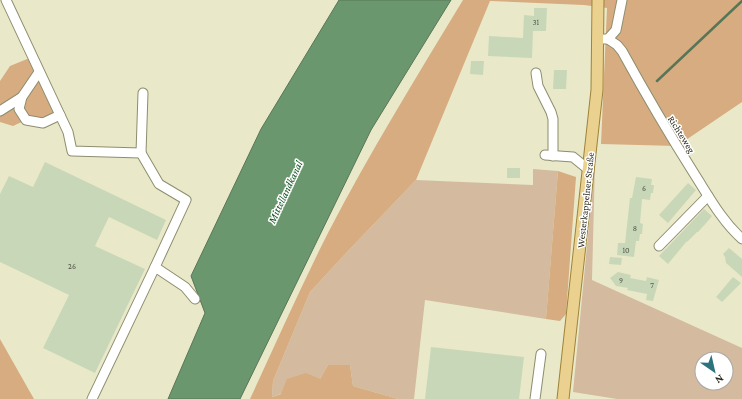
<svg xmlns="http://www.w3.org/2000/svg" width="742" height="399" font-family="'Crimson Pro',serif">
<style>
.green{fill:#d4ba9f;fill-rule:evenodd}
.forest{fill:#d6ac80}
.water{fill:#6b976f;stroke:#587657}
.lines{fill:none;stroke-linecap:round;stroke-linejoin:round}
.stream{stroke:#587657;stroke-width:2.5}
.building{fill:#c9d7b9}
.minor-casing{stroke:#8d8d6f;stroke-width:11}
.major-casing{stroke:#9e8338;stroke-width:13}
.minor{stroke:#fff;stroke-width:9}
.major{stroke:#ebd190;stroke-width:11}
.labels{text-anchor:middle;stroke-width:3;stroke-linejoin:round;paint-order:stroke}
.number-label{font-size:8px;fill:#525545}
.street-label{font-size:10px;fill:#2a2a1e;stroke:#fff}
.water-label{font-size:11px;font-style:italic;fill:#0f5521;stroke:#fff}
</style>
<rect width="100%" height="100%" fill="#e9e9c9"/>
<g class="green">
<path d="M595 162 592 280 742 348V399H617L573 392ZM702 359H726V383H702Z"/>
<polygon points="533,169 558,171 546,319 425,300 414,399 398,399 353,386 350,365 328,365 320,379 272,397 273,381 310,292 347,252 416,180 533,185"/>
</g>
<g class="forest">
<path d="M463 0H742V102L677 146 601 144 607 8 584 5 490 1 416 180 347 252 310 292 273 381 272 397 281 394 287 379 306 373 320 379 328 365H350L353 386 398 399H250C276 343 301 286 329 231 370 152 417 76 463 0Z"/>
<polygon points="32,57 60,115 43,123 26,120 13,126 0,122 0,81 10,66"/>
<polygon points="558,171 576,177 566,314 560,321 546,319"/>
<polygon points="0,339 34,399 0,399"/>
</g>
<polygon class="water" points="339,0 451,0 371,130 240,399 168,399 205,313 191,276 261,129"/>
<g class="lines">
<polyline class="stream" points="657,81 742,1"/>
</g>
<g class="building">
<polygon points="534,8 547,8 546,31 533,31 532,58 488,56 489,36 523,38 524,15 534,16"/>
<polygon points="471,61 484,61 483,75 470,74"/>
<polygon points="554,70 567,70 566,89 553,89"/>
<polygon points="45,162 166,220 157,240 109,217 95,246 145,269 95,373 43,348 69,295 0,262 0,194 9,176 33,187"/>
<rect x="507" y="168" width="13" height="10"/>
<polygon points="636,177 652,179 651,185 654,185 653,193 651,193 650,200 642,199 640,223 643,224 642,234 640,234 639,241 636,241 634,257 617,255 618,243 625,243 630,198 632,198"/>
<polygon points="688,183 696,190 668,223 659,215"/>
<polygon points="704,209 712,216 708,221 698,232 697,232 687,242 687,241 668,264 659,256"/>
<polygon points="729,248 742,259 742,277 726,263 725,257 723,254"/>
<polygon points="610,257 622,258 621,265 609,264"/>
<polygon points="618,272 631,275 630,278 646,281 647,277 659,280 653,301 646,300 647,294 627,290 628,288 616,286 610,278"/>
<polygon points="733,277 741,283 722,302 716,297"/>
<polygon points="431,347 524,357 519,399 425,399"/>
</g>
<g class="lines">
<g class="minor-casing">
<g id="minor">
<polyline points="604,39 608,39 616,30 622,0"/>
<path d="M608 39 617 45 622 51C645 93 669 134 695 175 709 197 722 221 742 239"/>
<polyline points="536,73 538,86 551,112 553,119 553,156"/>
<polyline points="22,97 39,72"/>
<polyline points="0,111 22,97 19,109 26,120 43,123 60,115 6,0"/>
<polyline points="60,115 68,132 72,151 141,153 143,93"/>
<polyline points="545,155 573,157 589,170"/>
<polyline points="659,246 708,196"/>
<polyline points="155,267 185,287 195,299"/>
<polyline points="92,399 155,267 186,200 159,184 141,153"/>
<polyline points="535,399 541,354"/>
</g>
</g>
<g class="major-casing">
<polyline id="major" points="563,399 597,90 598,0"/>
</g>
<use href="#minor" class="minor"/>
<use href="#major" class="major"/>
</g>
<g class="labels">
<g class="number-label">
<text x="536" y="25">31</text>
<text x="644" y="191">6</text>
<text x="635" y="231">8</text>
<text x="626" y="253">10</text>
<text x="72" y="269">26</text>
<text x="621" y="283">9</text>
<text x="652" y="288">7</text>
</g>
<g class="street-label">
<text transform="translate(682 134) rotate(58)" y="4">Richteweg</text>
<text transform="translate(585 200) rotate(-84)" y="4">Westerkappelner Straße</text>
</g>
<g class="water-label">
<text transform="translate(285 192) rotate(-65)" y="4">Mittellandkanal</text>
</g>
</g>
<g transform="translate(714 371) rotate(146)"><circle r="19" fill="#ffffff" stroke="#aaaaa5"/>
<path d="M0-3L7 15L0 10L-7 15Z" fill="#2b737d"/>
<text y="-6" font-size="11" font-weight="bold" text-anchor="middle" fill="#2a2a1e">N</text>
</g>
</svg>
